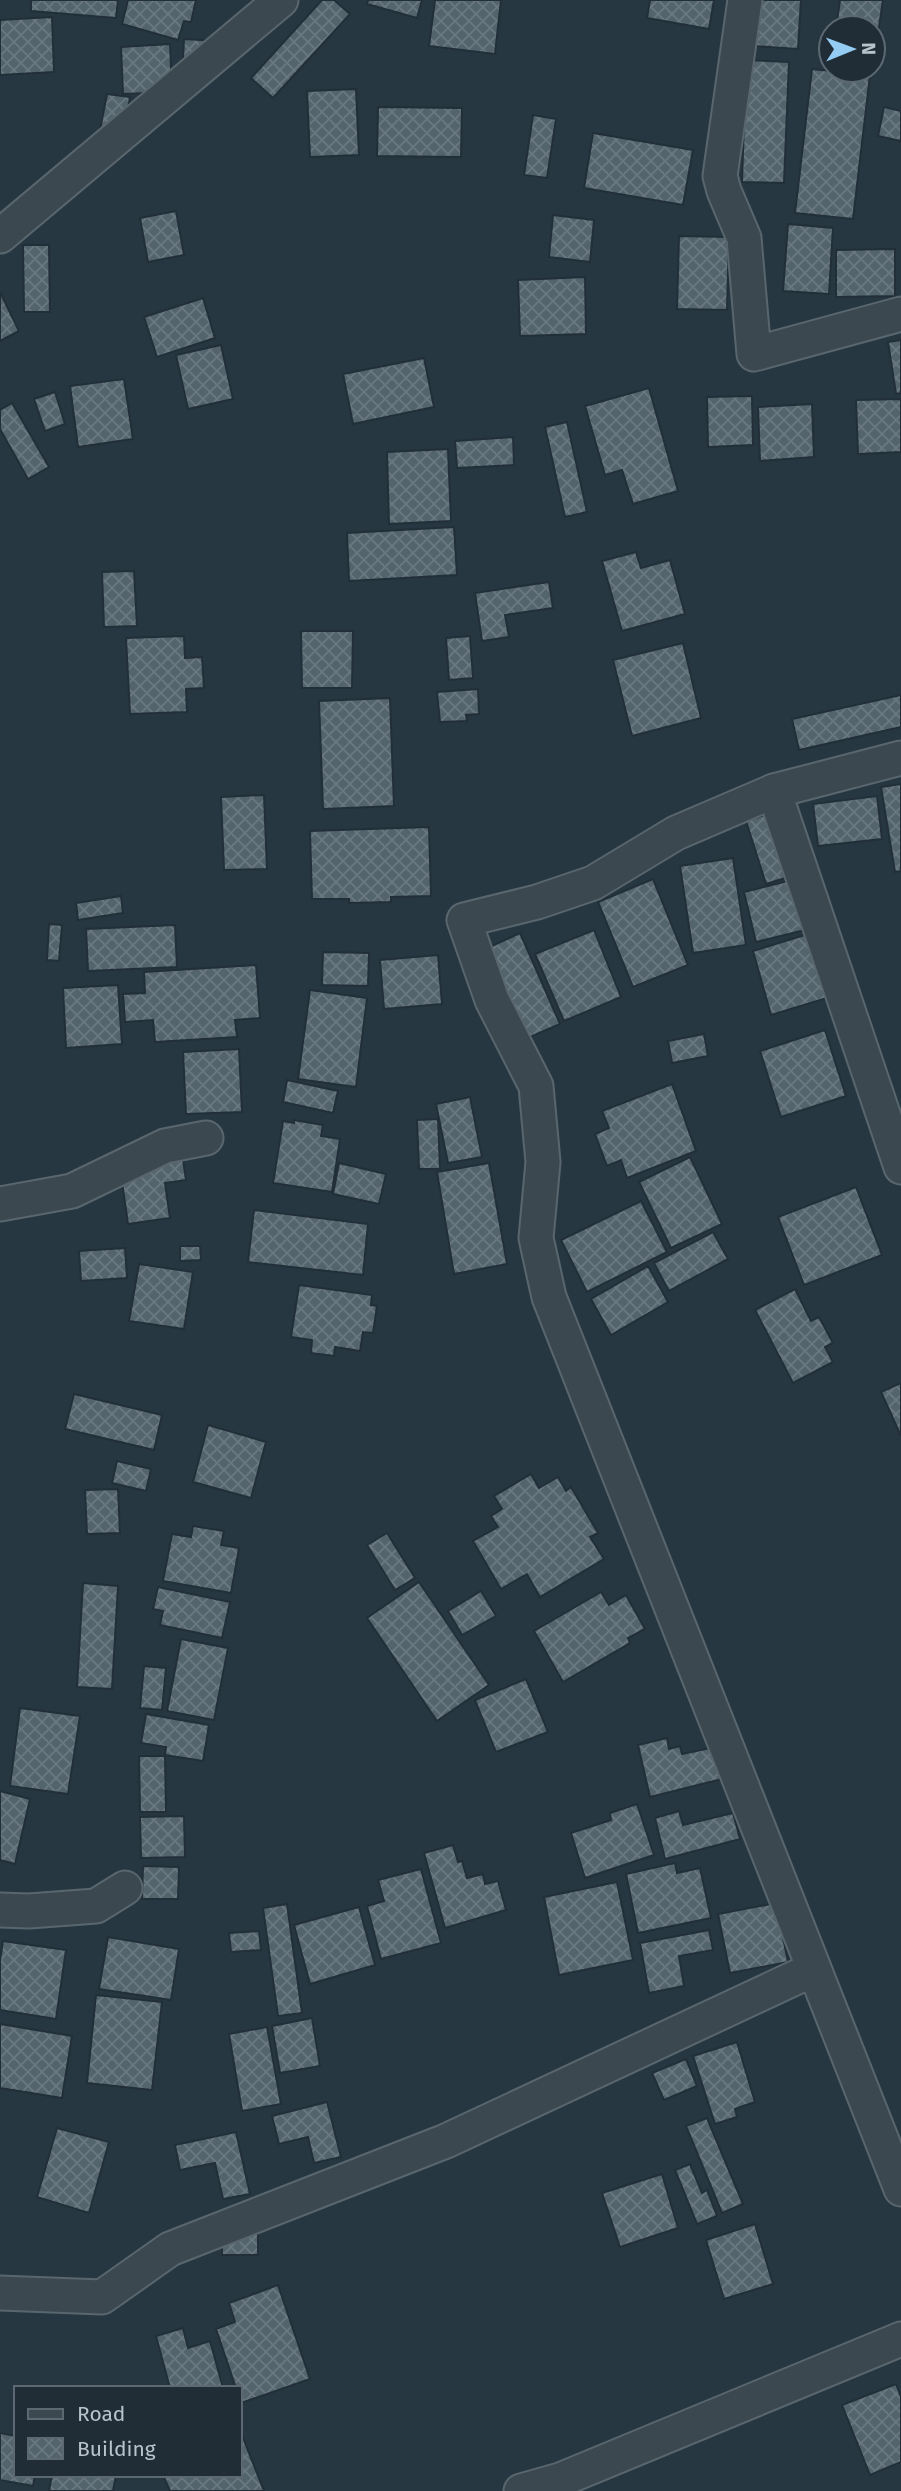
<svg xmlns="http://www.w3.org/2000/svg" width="901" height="2491" font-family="'Fira Sans',sans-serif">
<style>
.building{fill:url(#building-cross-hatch);stroke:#222f38;stroke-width:2}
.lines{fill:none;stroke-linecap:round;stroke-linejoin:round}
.minor-casing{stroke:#59666e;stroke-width:37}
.minor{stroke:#3c4850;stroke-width:33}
</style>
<defs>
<pattern id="building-cross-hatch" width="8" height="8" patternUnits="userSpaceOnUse" patternTransform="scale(1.75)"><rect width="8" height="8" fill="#53646d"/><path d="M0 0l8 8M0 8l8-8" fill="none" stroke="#6a7980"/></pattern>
</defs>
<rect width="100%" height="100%" fill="#273741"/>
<g class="building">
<polygon points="31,0 118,0 116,18 31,11"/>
<polygon points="128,0 196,0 191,22 184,21 178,40 122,24"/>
<polygon points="322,0 334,0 350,14 273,98 251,78"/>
<polygon points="368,0 422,0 417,18 367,4"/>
<polygon points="435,0 501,0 495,54 429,46"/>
<polygon points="650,0 714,0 709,29 647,18"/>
<polygon points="757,0 801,0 798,49 754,46"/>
<polygon points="840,0 883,0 873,68 873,28 836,28"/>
<polygon points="52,17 54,72 0,75 0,20"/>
<polygon points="184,39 217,41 215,61 183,58"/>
<polygon points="170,44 172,92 123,94 121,47"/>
<polygon points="746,60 789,62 784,183 742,182"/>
<polygon points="812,69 870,75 853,219 795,213"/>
<polygon points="356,89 359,155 310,157 307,91"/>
<polygon points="107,94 130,97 124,134 100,130"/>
<polygon points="378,107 462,108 461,157 377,156"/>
<polygon points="884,107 901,111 901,141 878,136"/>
<polygon points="533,115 556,119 547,178 524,175"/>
<polygon points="593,133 693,150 683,205 584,188"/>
<polygon points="176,211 184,255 148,262 140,218"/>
<polygon points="553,215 594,220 590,262 549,257"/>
<polygon points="788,224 833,228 829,294 783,291"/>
<polygon points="679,236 729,237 727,310 677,309"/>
<polygon points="23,245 49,245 50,312 24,312"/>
<polygon points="895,249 895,296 836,297 836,250"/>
<polygon points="585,277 586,334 520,336 518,280"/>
<polygon points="0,292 19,331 0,341"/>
<polygon points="203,298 215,338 157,357 144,317"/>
<polygon points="901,340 901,393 896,394 888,342"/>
<polygon points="221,345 233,399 188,409 176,355"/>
<polygon points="424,358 434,407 353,424 343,374"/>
<polygon points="124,379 133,439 78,447 70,386"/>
<polygon points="649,388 678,491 633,504 622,470 605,475 585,406"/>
<polygon points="55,392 65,424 45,431 34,399"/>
<polygon points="752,396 753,445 708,447 707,397"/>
<polygon points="901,399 901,452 858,454 856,400"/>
<polygon points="12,403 49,467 28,479 0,429 0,410"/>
<polygon points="812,404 814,457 760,461 758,407"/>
<polygon points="567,422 587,512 565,517 545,427"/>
<polygon points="513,437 514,465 457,468 455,441"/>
<polygon points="448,449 451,521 389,524 387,452"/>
<polygon points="454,527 457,575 349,581 347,533"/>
<polygon points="636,552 641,568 670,560 685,614 622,631 602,561"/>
<polygon points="134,571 137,626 104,627 102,572"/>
<polygon points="549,582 553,608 505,615 509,637 482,641 475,593"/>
<polygon points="301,631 353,631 352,688 302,688"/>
<polygon points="184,636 185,658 202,657 204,688 186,689 187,712 130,714 126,638"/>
<polygon points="470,636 473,678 449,680 446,638"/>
<polygon points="683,643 701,718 632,736 613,660"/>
<polygon points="478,689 479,714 466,715 467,721 440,722 437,692"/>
<polygon points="901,695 901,727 799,750 792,719"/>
<polygon points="390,698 394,806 323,809 319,701"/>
<polygon points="901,784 901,871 895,872 881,787"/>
<polygon points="264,795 267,869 224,870 221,797"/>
<polygon points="877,796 882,839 818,846 813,804"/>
<polygon points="772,813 792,876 766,884 746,821"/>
<polygon points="429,827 431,896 391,897 391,902 349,903 349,899 312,899 310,831"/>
<polygon points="733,858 746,945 693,953 680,866"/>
<polygon points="653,879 688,965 633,987 598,902"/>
<polygon points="792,880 805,930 756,942 744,892"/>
<polygon points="121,896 123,913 78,920 76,903"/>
<polygon points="49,924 62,925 59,961 47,960"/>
<polygon points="175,925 177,967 88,971 86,929"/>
<polygon points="594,930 621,997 564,1021 535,954"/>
<polygon points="520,933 560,1024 521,1041 481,951"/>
<polygon points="808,934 827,998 771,1015 753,951"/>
<polygon points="323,952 369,953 368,986 322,985"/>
<polygon points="438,955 442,1004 384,1009 380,960"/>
<polygon points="256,965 260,1018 235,1020 237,1037 155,1042 153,1020 125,1022 123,994 145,993 144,972"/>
<polygon points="118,985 122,1044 66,1048 63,988"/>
<polygon points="310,990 367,998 356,1087 298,1079"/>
<polygon points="825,1030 846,1096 781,1117 760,1051"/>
<polygon points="704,1034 708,1056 672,1063 668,1041"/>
<polygon points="239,1049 242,1112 186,1114 183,1052"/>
<polygon points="287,1080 338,1091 333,1113 283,1102"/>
<polygon points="672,1084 696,1151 627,1178 621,1160 607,1166 595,1134 609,1128 602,1111"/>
<polygon points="470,1097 482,1157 448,1163 436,1104"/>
<polygon points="438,1119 440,1169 419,1169 417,1120"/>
<polygon points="294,1120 323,1125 321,1136 340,1139 332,1192 273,1183 283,1121 294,1123"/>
<polygon points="690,1157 722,1224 671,1248 639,1182"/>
<polygon points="183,1159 186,1180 165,1183 170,1218 128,1224 120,1168"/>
<polygon points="339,1163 386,1174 379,1204 333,1194"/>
<polygon points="489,1163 507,1264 454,1274 437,1172"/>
<polygon points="856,1187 882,1255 804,1285 778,1217"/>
<polygon points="641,1201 667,1252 587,1292 561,1240"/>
<polygon points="254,1210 368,1224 363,1275 248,1262"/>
<polygon points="713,1232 728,1259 669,1291 654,1263"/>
<polygon points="180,1246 200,1246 201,1260 180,1261"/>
<polygon points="125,1248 127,1278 81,1281 79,1251"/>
<polygon points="139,1264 193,1272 184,1329 129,1321"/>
<polygon points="648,1266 668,1302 611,1335 591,1299"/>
<polygon points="299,1285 372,1295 371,1305 377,1306 373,1333 363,1332 360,1351 335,1347 334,1356 311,1353 312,1340 291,1337"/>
<polygon points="795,1289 811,1321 819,1317 833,1343 825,1347 833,1362 793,1383 755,1310"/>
<polygon points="901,1383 901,1436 881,1392"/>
<polygon points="74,1394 162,1415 154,1450 65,1429"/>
<polygon points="208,1425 266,1442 251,1498 193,1482"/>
<polygon points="117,1461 151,1469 146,1491 112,1483"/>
<polygon points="531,1474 539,1488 558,1477 566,1491 571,1487 598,1533 590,1537 604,1559 540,1597 527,1574 501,1589 473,1541 498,1527 491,1516 502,1509 494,1496"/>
<polygon points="118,1489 120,1533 87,1534 85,1490"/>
<polygon points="193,1526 224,1531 221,1545 239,1548 231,1593 163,1581 172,1534 191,1537"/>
<polygon points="387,1533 415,1578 395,1590 367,1545"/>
<polygon points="419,1582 489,1685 437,1721 367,1618"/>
<polygon points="83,1583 118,1586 112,1689 77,1687"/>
<polygon points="158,1587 230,1602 222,1638 160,1625 163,1611 153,1609"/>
<polygon points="481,1591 496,1616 462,1635 448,1611"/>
<polygon points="601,1592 609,1605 626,1595 645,1629 628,1638 630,1643 563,1682 534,1631"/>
<polygon points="181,1639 228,1648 214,1720 167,1711"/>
<polygon points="144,1666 166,1668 162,1710 140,1708"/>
<polygon points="526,1679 548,1732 496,1752 475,1700"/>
<polygon points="20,1708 80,1716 68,1794 10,1786"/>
<polygon points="146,1714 209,1725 203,1761 165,1755 166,1747 141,1743"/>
<polygon points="667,1738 669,1749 680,1746 682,1754 715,1747 722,1779 650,1797 638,1745"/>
<polygon points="139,1756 165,1756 166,1812 140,1812"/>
<polygon points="0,1791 30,1799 15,1864 0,1860"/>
<polygon points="637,1804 654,1855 585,1878 571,1833 611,1820 610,1813"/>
<polygon points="679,1811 683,1825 733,1813 740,1839 665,1859 655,1818"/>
<polygon points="184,1816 185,1857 141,1858 140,1817"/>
<polygon points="453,1845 458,1862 462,1861 467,1878 483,1874 485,1884 498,1881 506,1910 445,1928 424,1853"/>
<polygon points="675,1863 677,1873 700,1868 711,1918 638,1933 626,1874"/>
<polygon points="143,1866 179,1867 178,1899 142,1899"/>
<polygon points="421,1869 441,1943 381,1959 367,1906 384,1901 378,1880"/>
<polygon points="617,1882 633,1960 559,1975 544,1897"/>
<polygon points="776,1903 788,1962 730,1973 718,1914"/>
<polygon points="287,1904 302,2013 278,2016 263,1908"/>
<polygon points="359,1907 375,1965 310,1984 294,1925"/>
<polygon points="709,1930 713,1950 679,1956 684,1986 649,1993 640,1943"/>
<polygon points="259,1931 261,1950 231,1952 229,1933"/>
<polygon points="108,1937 179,1949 171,2000 99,1989"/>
<polygon points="3,1941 66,1950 56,2019 0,2010 0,1960"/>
<polygon points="96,1995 162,2002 152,2090 87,2083"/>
<polygon points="312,2018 320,2066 280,2073 272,2026"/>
<polygon points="0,2024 72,2036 62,2098 0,2088"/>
<polygon points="267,2027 281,2104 242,2111 229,2034"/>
<polygon points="737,2042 755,2102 735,2109 737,2117 715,2124 693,2056"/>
<polygon points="686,2059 697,2086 664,2100 652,2073"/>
<polygon points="327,2102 341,2157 314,2163 308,2137 279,2144 272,2116"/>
<polygon points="707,2118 743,2204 722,2213 686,2126"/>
<polygon points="57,2128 109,2142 89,2213 37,2197"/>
<polygon points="236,2132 250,2194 223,2199 215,2163 180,2170 175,2145"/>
<polygon points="690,2164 702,2193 707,2190 717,2216 697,2224 675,2170"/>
<polygon points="662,2174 678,2228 620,2247 602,2193"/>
<polygon points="755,2224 773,2284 724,2299 706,2240"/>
<rect x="222" y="2234" width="36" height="21"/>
<polygon points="278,2285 310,2379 241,2403 240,2388 236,2388 216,2329 235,2322 229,2303"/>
<polygon points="183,2328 188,2348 210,2341 223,2388 170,2388 156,2336"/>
<polygon points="896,2384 901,2397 901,2462 870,2475 842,2405"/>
<polygon points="240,2430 264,2491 170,2491 163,2475 240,2475"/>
<polygon points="0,2433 16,2436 16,2475 35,2475 33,2486 0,2480"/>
<polygon points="52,2475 116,2475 113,2491 49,2491"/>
</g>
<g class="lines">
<g class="minor-casing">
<g id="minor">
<polyline points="745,0 720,176 724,191 744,238 754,354 901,314"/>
<polyline points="0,236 281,0"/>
<polyline points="901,758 774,791 676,833 593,883 537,902 464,920 492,1000 536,1086 543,1162 536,1238 549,1297 901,2189"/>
<polyline points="774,791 901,1167"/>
<polyline points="0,1204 72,1191 165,1146 206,1138"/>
<polyline points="0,1910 29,1911 96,1906 125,1888"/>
<polyline points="0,2293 102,2297 170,2249 446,2141 814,1969"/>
<polyline points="521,2491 560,2480 901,2339"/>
</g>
</g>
<use href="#minor" class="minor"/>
</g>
<rect x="14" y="2386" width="228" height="91" fill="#202d36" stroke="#5d6972" stroke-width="2"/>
<rect x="28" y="2409" width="35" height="10" fill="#3c4850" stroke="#5d6972" stroke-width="2"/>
<text x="77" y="2421" font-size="21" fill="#b8c3cb">Road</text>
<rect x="28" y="2438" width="35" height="21" fill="url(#building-cross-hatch)" stroke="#5d6972" stroke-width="2"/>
<text x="77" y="2456" font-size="21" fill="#b8c3cb">Building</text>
<g transform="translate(852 49) rotate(89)"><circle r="33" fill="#202d36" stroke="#5d6972" stroke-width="2"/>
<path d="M0-5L12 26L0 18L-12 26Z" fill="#94ccf4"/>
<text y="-10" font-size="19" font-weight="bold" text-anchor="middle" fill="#b8c3cb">N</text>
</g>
</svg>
